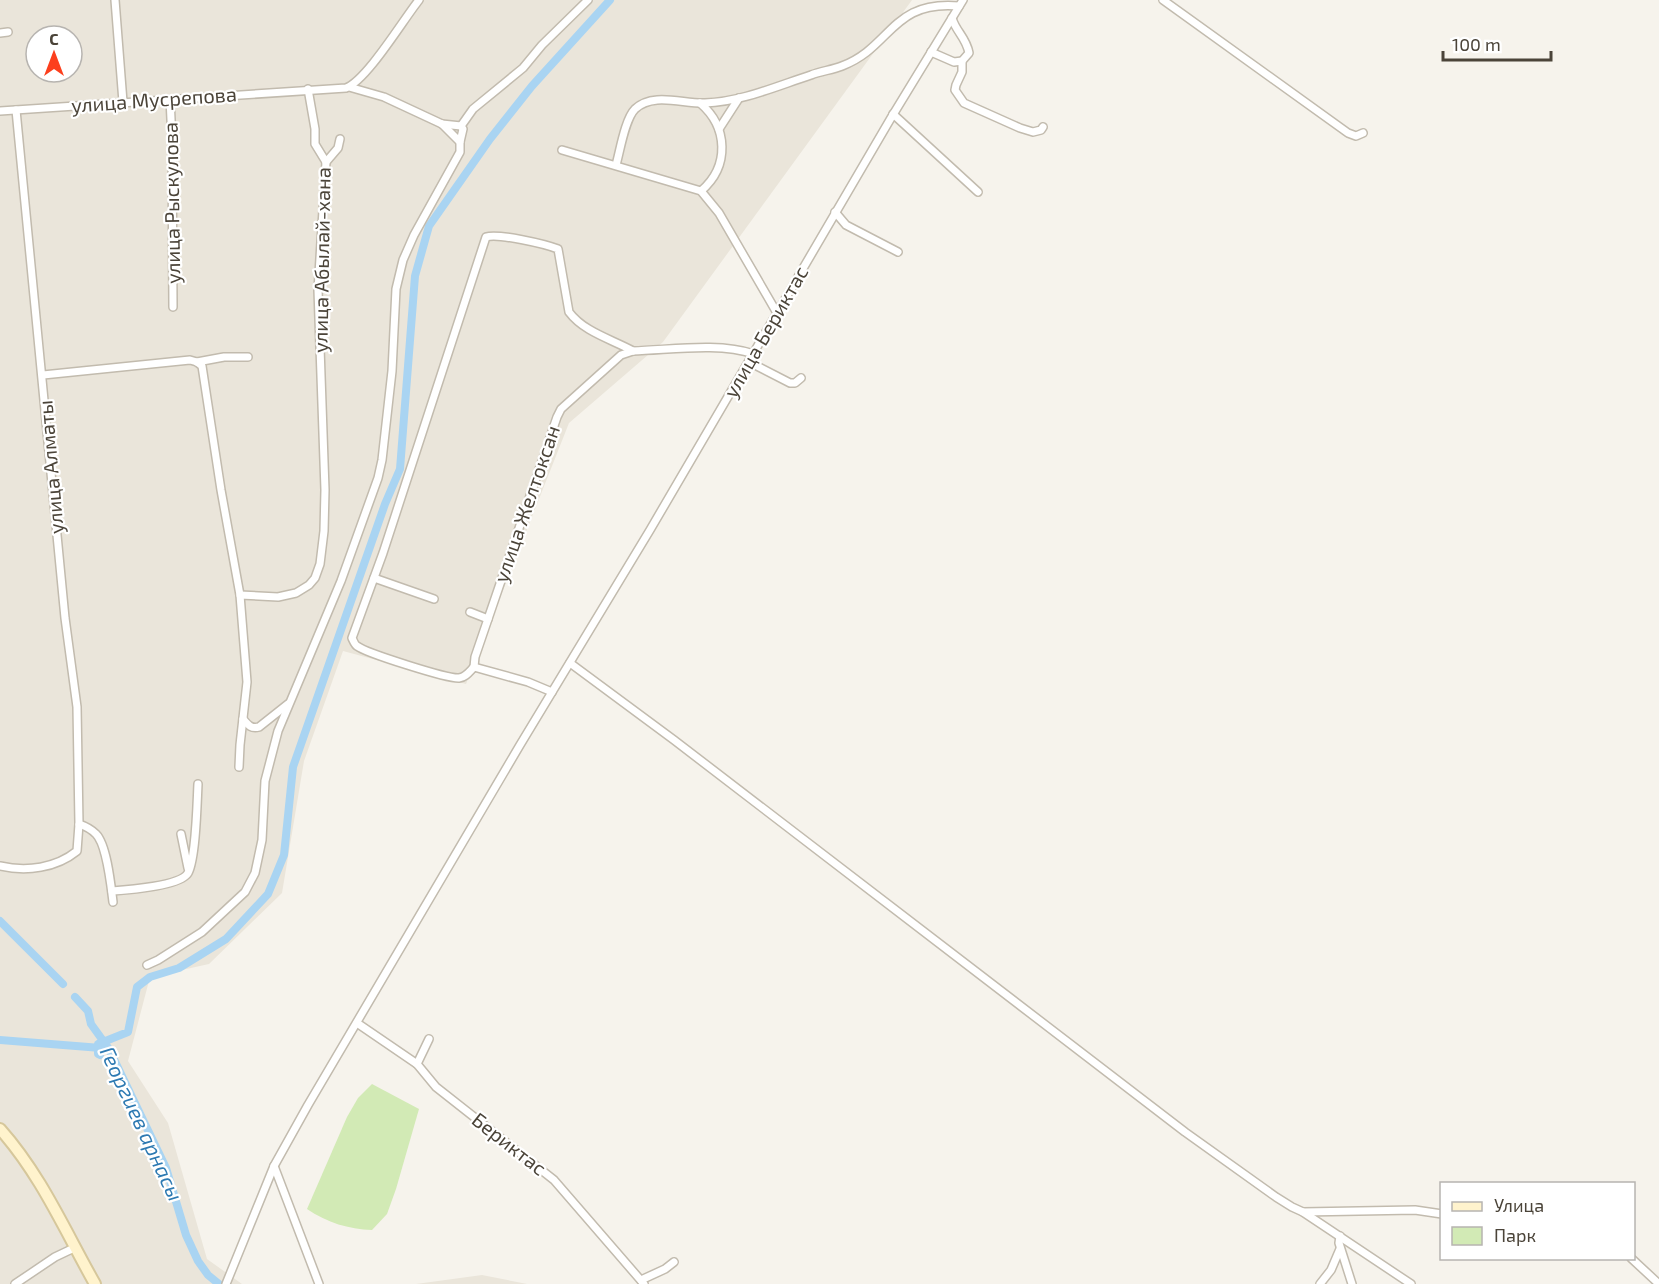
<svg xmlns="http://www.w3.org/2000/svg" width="1659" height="1284" font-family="'Exo 2',sans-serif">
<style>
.residential{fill:#eae5da;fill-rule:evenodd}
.green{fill:#d2eab5}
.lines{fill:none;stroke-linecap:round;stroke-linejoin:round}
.canal{stroke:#a9d4f2;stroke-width:8}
.street-casing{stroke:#c2bbae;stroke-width:10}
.secondary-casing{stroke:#d6c79b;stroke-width:14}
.street{stroke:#fff;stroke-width:7}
.secondary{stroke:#fff3cd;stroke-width:10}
.labels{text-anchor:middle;stroke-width:4.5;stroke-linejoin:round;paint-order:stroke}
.street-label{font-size:20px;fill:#4b4439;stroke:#fff}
.water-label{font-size:21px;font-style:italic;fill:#2e7ab2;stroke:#fff}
</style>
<rect width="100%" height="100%" fill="#f6f3ec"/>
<g class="residential">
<path d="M0 0H912L663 342 569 423 466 684 343 651 304 761 282 893 209 964 150 977 128 1061 168 1123 207 1259 242 1284H0ZM36 36H72V72H36Z"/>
<polygon points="482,1275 527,1284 416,1284"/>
</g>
<path class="green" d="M372 1084 419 1109 396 1189 387 1214 372 1230C348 1229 328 1223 307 1209L347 1117 358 1098Z"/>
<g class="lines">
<g class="canal">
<polyline points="0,921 63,984"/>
<polyline points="75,997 88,1011 91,1024 109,1049 166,1168 186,1235 198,1261 208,1275 219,1284"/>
<polyline points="0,1040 101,1048"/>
<polyline points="100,1055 98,1054 98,1044 128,1032 137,987 150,977 179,968 226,939 268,894 284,855 293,767 385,504 400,469 415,276 429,226 490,139 532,86 610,0"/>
</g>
<g class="street-casing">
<g id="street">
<polyline points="115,0 123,102"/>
<polyline points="1163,0 1348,133 1356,136 1363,133"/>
<polyline points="0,33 8,32"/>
<path d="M931 52 954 62 962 61 969 53C966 37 956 32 952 18"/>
<polyline points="962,61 962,72 956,85 955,90 964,103 1020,128 1033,132 1041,130 1043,127"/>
<polyline points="349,87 384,97 442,124 461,126"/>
<polyline points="170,99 172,140 173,307"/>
<path d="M700 103C728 127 730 166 701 191"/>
<path d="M0 111 346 88C367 80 403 20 419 0"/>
<polyline points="893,114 978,192"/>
<polyline points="719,129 739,98"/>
<polyline points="460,142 463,129 461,126 473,109 523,68 542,45 588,0"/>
<polyline points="562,150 701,191 719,213 777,313"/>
<polyline points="326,162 338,148 340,139"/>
<path d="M616 165C620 151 625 119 635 109 653 92 683 104 705 103 741 102 777 86 811 75 821 71 832 70 842 66 892 47 891 0 959 6"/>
<polyline points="835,212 846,225 898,252"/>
<polyline points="197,362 224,357 248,357"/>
<polyline points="749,362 790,383 795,383 801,378"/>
<polyline points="43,375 190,360 197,362 202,366 221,490 240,595 247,682 240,745 239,767"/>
<polyline points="374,578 434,599"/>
<polyline points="240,595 278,597 296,593 309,585 315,578 320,564 324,531 325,490 318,290 326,162 315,144 315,129 308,89"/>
<polyline points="470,612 488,619"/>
<polyline points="570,663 674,740 1185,1132 1276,1197 1292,1207 1303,1212 1411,1284"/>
<path d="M474 667C469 672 466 677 459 678 448 679 366 653 357 646 355 645 353 640 352 638L383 553 486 237C498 233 545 244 558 249L569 312C584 332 611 339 633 351"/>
<path d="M474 667 475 657 557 417 561 409 621 355 633 351C671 350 718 342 754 354"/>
<polyline points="474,667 528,682 552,692"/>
<path d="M243 719C248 725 251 729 259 727L288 704"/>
<path d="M79 824C85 826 91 829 96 834 107 845 111 886 113 902"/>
<polyline points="181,834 188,868"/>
<path d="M0 866C27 872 56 868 77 851L79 824 77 707 65 618 16 110"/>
<path d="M112 891C127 890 181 886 188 873 196 858 197 803 198 784"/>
<polyline points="147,965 158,960 202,932 245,892 255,873 262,840 265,781 278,731 341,581 378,478 382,460 392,371 396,289 403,260 414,235 460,152 460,142 442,124"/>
<polyline points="357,1023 417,1064 436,1087 554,1180 644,1284"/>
<polyline points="417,1064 429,1039"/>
<polyline points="274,1166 319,1284"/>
<polyline points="1303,1212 1415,1210 1442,1214"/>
<polyline points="1340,1236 1339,1243 1352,1284"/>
<polyline points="1631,1258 1659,1284"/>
<polyline points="641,1280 665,1269 674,1262"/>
<polyline points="15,1284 55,1257 74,1248"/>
<polyline points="226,1284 274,1166 308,1105 520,745 650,530 891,118 963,0"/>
<polyline points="1320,1284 1331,1270 1340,1249"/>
</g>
</g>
<g class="secondary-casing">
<path id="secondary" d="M0 1129C41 1175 65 1231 95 1284"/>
</g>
<use href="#street" class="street"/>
<use href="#secondary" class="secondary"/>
</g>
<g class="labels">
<g class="street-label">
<text transform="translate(154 100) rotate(-4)" y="7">улица Мусрепова</text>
<text transform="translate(172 203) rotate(-91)" y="7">улица Рыскулова</text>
<text transform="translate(322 260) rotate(-89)" y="7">улица Абылай-хана</text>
<text transform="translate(766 332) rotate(-60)" y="7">улица Бериктас</text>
<text transform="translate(51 467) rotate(-95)" y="7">улица Алматы</text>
<text transform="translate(527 504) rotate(-71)" y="7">улица Желтоксан</text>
<text transform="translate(509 1144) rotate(38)" y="7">Бериктас</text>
</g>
<g class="water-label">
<text transform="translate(141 1124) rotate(65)" y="7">Георгиев арнасы</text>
</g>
</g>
<rect x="1440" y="1182" width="195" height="78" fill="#ffffff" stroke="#b7b4b0" stroke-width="1.5"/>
<rect x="1452" y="1202" width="30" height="9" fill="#fff3cd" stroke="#b7b4b0" stroke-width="1.5"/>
<text x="1494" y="1212" font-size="18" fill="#4b4439">Улица</text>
<rect x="1452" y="1227" width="30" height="18" fill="#d2eab5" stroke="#b7b4b0" stroke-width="1.5"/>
<text x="1494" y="1242" font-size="18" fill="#4b4439">Парк</text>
<g transform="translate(54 54)"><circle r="28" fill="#ffffff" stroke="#b7b4b0" stroke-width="1.5"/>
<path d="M0-4.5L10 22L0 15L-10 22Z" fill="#fc3f1d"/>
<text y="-9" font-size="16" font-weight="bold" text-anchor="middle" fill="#4b4439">С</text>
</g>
<path d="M1443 51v9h108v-9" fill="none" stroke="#4b4439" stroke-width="3"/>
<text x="1452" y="51" font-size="18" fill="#4b4439" stroke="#ffffff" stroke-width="4.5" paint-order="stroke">100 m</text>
</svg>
